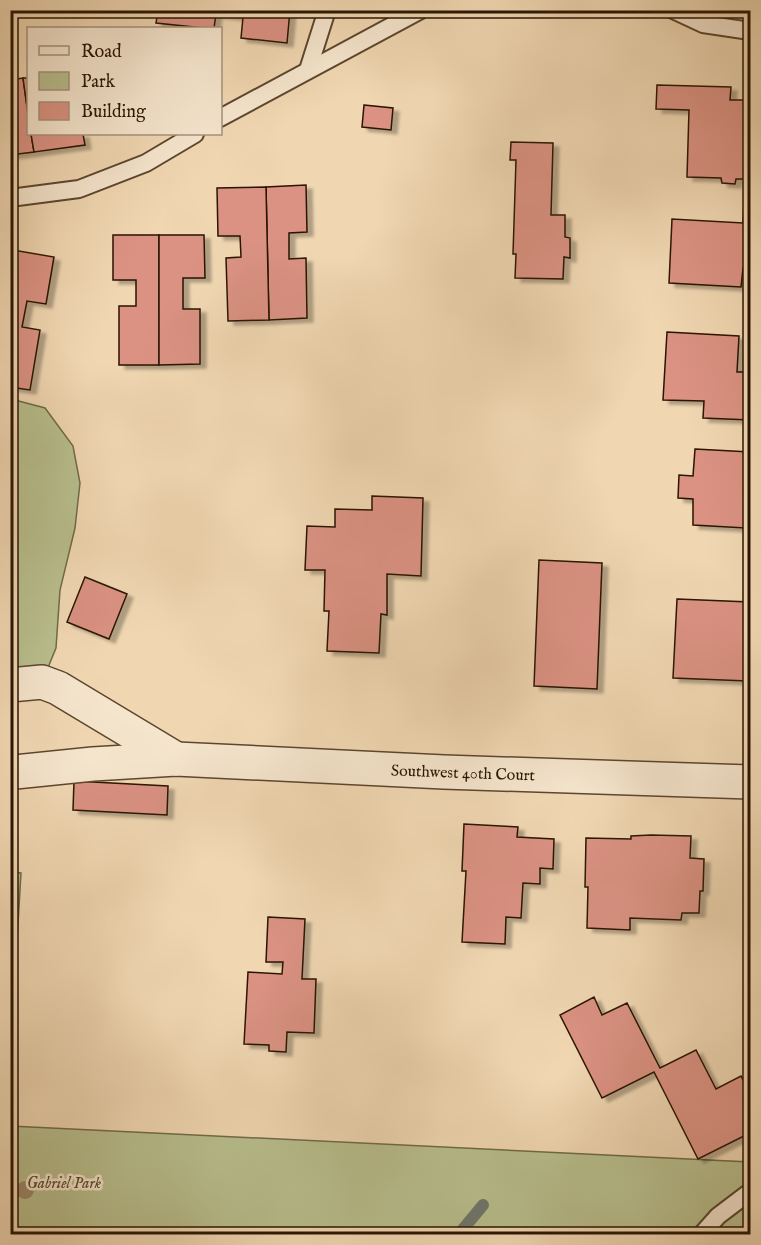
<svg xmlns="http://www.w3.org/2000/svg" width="761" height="1245" font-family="'IM FELL English',serif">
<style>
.green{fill:#b8be8d;stroke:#716a48;stroke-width:1.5}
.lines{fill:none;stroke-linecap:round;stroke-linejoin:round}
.stream{stroke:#6f776d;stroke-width:12}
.building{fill:#db9283;stroke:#2a1502;stroke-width:1.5;filter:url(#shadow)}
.lane-casing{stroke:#5c462e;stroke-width:20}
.street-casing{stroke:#5c462e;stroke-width:36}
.lane{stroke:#f5e5cd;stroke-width:16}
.street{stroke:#f5e5cd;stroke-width:33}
.tree{fill:#9b8868}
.labels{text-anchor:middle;stroke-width:5;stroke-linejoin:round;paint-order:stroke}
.street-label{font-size:16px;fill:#2a1502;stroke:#f5e5cd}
.park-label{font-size:16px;font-style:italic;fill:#55482c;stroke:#f5e5cd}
</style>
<defs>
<filter id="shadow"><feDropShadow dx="6" dy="4" stdDeviation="1.5" flood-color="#0004"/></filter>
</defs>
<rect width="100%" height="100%" fill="#f0d7b2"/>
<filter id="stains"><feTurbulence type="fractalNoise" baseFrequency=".00333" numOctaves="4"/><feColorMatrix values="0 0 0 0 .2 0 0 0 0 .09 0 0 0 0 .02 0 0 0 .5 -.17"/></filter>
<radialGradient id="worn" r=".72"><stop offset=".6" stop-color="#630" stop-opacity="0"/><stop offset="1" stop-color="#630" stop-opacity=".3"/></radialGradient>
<g class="green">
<polygon points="11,399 45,408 73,446 80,483 75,528 60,590 56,648 40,687 11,698"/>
<polygon points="11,872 21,873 16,958 11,957"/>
<polygon points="10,1126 750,1162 750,1234 11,1234"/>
</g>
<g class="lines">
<polyline class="stream" points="459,1234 483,1205"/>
</g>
<g class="building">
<polygon points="158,10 290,10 287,43 241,38 243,17 216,14 214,28 204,28 156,23"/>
<polygon points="23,78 28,114 28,134 31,134 34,152 10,155 10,80"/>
<polygon points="23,78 28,78 28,114"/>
<polygon points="657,85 731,87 730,100 750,100 750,183 749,179 736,179 735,184 722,183 721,178 687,177 689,110 656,109"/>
<polygon points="364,105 393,108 391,130 362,127"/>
<polygon points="31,134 83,134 85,145 34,152"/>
<polygon points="511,142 553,143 551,215 565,215 565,237 570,238 570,258 564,257 563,279 515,278 516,254 513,254 516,160 510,160"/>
<polygon points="306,185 307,232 289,233 289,259 306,258 307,318 269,320 266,187"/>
<polygon points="266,187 269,320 228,321 226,258 241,257 240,236 218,236 217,188"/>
<polygon points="744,204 750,204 750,268 743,268 741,287 669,283 672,219 743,223"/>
<polygon points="113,235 159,235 159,365 119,365 119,306 136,306 136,280 113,280"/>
<polygon points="159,235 204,235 205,278 183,278 183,309 200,309 200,364 159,365"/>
<polygon points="13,250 54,257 46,304 27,301 22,327 40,330 30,390 10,387 10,263"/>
<polygon points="667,332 739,336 737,372 750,372 750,420 703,418 704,401 663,400"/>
<polygon points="695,449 750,452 750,502 748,501 746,528 693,525 693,499 678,498 679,475 693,476"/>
<polygon points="372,496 423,498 421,576 387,574 387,615 381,614 379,653 327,651 329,611 324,611 325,570 305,570 307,526 335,527 335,509 372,510"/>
<polygon points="539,560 602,563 597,689 534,686"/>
<polygon points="85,577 127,594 109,639 67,622"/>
<polygon points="677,599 750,602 748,681 673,678"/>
<polygon points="74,781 168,786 167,815 73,810"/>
<polygon points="464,824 518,827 517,837 554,839 553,869 540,868 540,884 523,883 521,918 506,917 505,944 462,942 466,871 462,871"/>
<polygon points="651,835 691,836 690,858 704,859 703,891 700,891 699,913 682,913 681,920 630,918 630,930 587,928 588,887 585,887 586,838 631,839 631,836"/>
<polygon points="268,917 305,919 302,979 316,979 314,1033 287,1032 286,1052 269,1051 269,1045 244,1044 248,972 282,974 283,962 266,962"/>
<polygon points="594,997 602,1015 627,1003 660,1068 696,1050 716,1089 741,1076 750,1094 750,1133 698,1159 654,1072 602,1098 560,1015"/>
</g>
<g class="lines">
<g class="lane-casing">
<g id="lane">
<polyline points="673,10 703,24 750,31"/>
<polyline points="308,70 327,10"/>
<polyline points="220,118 421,10"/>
<polyline points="10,198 79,189 146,163 195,134"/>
<polyline points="702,1234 718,1216 747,1194"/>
</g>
</g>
<g class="street-casing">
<g id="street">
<polyline points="10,685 42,682 58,688 176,759"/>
<polyline points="10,771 15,772 93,764 176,759 444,772 750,782"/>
</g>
</g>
<use href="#lane" class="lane"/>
<use href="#street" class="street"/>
</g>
<circle class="tree" cx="25" cy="1190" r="9"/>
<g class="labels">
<g class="street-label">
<text transform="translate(463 772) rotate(2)" y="6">Southwest 40th Court</text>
</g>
<g class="park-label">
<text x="64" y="1188">Gabriel Park</text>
</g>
</g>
<rect width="761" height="1245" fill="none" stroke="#f0d7b2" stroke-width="36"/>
<rect x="12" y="12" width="737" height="1221" fill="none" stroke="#2a1502" stroke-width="3"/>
<rect x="18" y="18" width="725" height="1209" fill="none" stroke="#2a1502" stroke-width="1.5"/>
<rect x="27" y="27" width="195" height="108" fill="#f5e5cd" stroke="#a4927c" stroke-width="1.5"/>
<rect x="39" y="46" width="30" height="9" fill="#f5e5cd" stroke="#a4927c" stroke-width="1.5"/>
<text x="81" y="57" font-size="18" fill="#2a1502">Road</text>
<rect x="39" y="72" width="30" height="18" fill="#b8be8d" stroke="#a4927c" stroke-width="1.5"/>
<text x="81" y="87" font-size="18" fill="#2a1502">Park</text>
<rect x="39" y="102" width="30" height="18" fill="#db9283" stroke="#a4927c" stroke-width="1.5"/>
<text x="81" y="117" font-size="18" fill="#2a1502">Building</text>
<rect width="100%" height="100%" filter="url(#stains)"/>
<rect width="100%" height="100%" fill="url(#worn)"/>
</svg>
